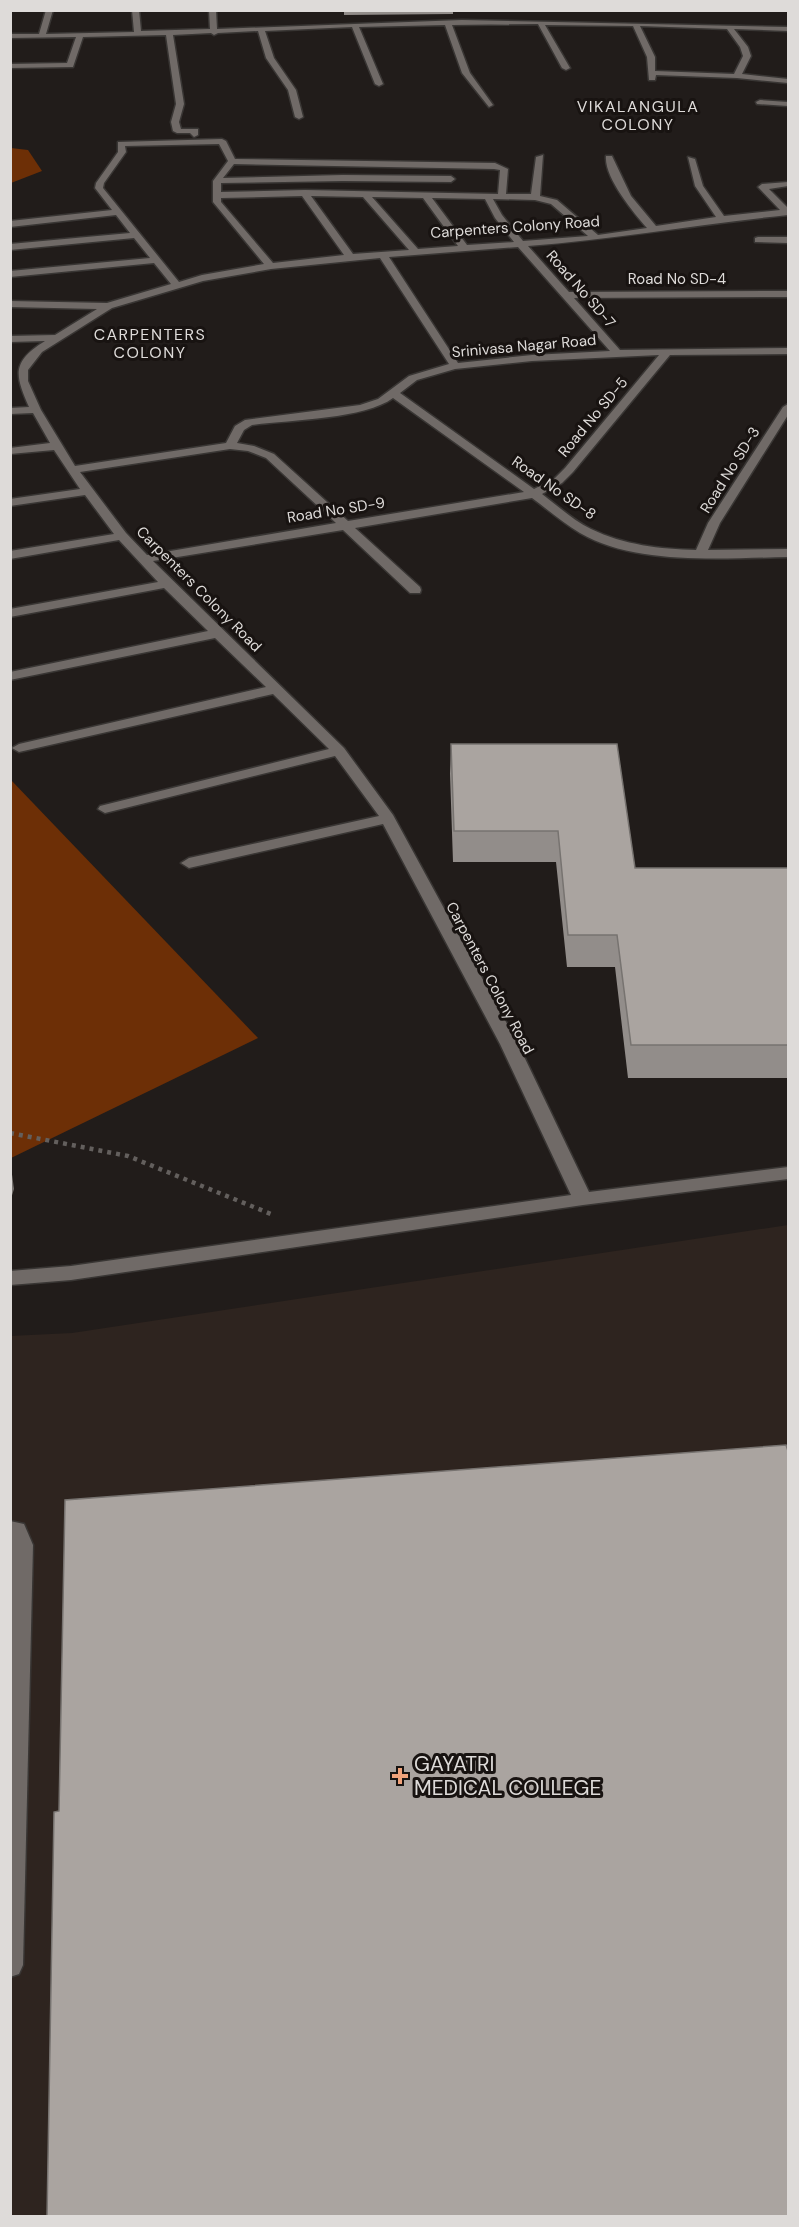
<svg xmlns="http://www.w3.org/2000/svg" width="799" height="2227" font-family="'DM Sans',sans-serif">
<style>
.built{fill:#2e241f}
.forest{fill:#6d2f06}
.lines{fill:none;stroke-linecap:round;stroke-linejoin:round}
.minor-casing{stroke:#393634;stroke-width:3}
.path{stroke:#635f5d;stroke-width:4.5;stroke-dasharray:4 5;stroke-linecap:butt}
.minor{fill:#706a67;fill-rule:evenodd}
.wall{fill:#928d8a}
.shaded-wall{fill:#777370}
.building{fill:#aaa4a0;stroke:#777370;stroke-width:1.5}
.poi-dot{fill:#f0a27a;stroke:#181311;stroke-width:2}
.labels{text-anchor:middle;stroke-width:6;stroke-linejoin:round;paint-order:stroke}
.far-street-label{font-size:15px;fill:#dedbd9;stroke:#181311}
.far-neighbourhood-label{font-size:16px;letter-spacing:1.5px;fill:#dedbd9;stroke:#181311}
.near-poi-label{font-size:21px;fill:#dedbd9;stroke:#181311;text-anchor:start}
</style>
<rect width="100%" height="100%" fill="#211c1a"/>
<polygon class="built" points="788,1225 788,2216 11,2216 10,1336 72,1333"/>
<g class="forest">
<polygon points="11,148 28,150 42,171 11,183"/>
<polygon points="11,780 258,1038 11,1158"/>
</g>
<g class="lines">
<g class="minor-casing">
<g id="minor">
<path d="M46 10H53L46 34 134 32 132 10H139L141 31 210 29 209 10H216L217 29 462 20 788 27V31L734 29 748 47 751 56 742 74 788 79V83L737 78 656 75 655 80H649L647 57 633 26 545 25 570 68 566 70 562 68 538 24 452 25 470 73 493 105 489 107 462 73 445 25 359 27 383 84 379 86 375 84 352 27 265 31 274 58 296 90 303 117 299 119 295 117 288 90 266 58 258 31 218 33 214 35 211 33 173 35 184 104 179 122 181 129H198V135L194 137 190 133H177L173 131 171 122 176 104 166 35 83 37 73 67 10 68V64L67 63 76 37 10 38V34H39ZM640 26 727 29 740 47 743 56 734 74 655 71V57Z"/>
<polygon points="760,100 788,102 788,106 757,104 756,102"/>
<path d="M222 139 226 141 235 159 495 163 508 169 506 194H531L536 157 543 155 540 196 557 200 598 235 647 228C633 212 604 177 606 156H612L631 196 656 226 716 217 695 186 688 157 695 159 703 186 724 216 780 210 758 187 762 184 788 182V186L769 189 788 208V215C701 224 615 239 528 246L569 292 788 291V297L574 298 620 350 788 348V354L670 355 573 472 562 483 542 494C558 506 574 521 591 529 624 545 660 549 696 550L708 523 783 407 788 404V415L720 523 708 550 788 549V557C726 558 636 566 580 533 563 523 547 509 532 498L355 528 420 587 421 590 420 593H410L343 530 153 561 344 748 393 815 518 1044 589 1192 788 1167V1179L583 1205 71 1280 10 1285V1271L71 1266 571 1195 500 1044 383 824 189 868 181 863 189 858 379 816 335 756 105 813 98 809 100 806 329 749 273 694 19 752 12 748 19 744 266 687 215 638 10 680V672L208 631 164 588 10 617V609L158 582 119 540 10 559V551L114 534 85 495 10 506V499L80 489 54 450 10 454V448L50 443 33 413 10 414V408L29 407C15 375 11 362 45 341L10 342V336L55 335 97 309 10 307V301L107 303 171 284 154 263 10 277V271L150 258 134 238 10 250V244L130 233 116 215 10 227V221L112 210 95 188 96 183 118 152V142ZM219 144 228 161 213 181V202L264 264 202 275 179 282 103 188 104 183 126 152 125 146ZM234 164 494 169 500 170 498 194 305 190 221 192V183L343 181 451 182 455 179 451 176 343 175 223 178ZM302 196 344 255 273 263 221 202V198ZM311 196 363 197 409 250 353 254ZM372 197 423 198 458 246 418 249ZM432 198 485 199 495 218 514 242 467 245ZM493 199 535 200 551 204 588 236 523 241 502 215ZM518 247 610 351 532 355 458 363 389 257ZM380 258 449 364 409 376 378 399 360 405 245 420 235 426 226 443 75 466 41 410 28 381V370L42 352 112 308 203 281 271 269ZM659 355 565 468 554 479 534 489 400 393 417 380 455 369 532 361ZM393 398 524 492 348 521 274 454 254 446 237 443 244 430 252 425C289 420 365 419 393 398ZM230 449 248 451 266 458 336 523 147 555 126 533 80 472Z"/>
<polygon points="758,237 788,237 788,243 755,242 755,238"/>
<polygon points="10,1521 24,1524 33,1545 23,1965 19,1974 10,1977"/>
</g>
</g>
<polyline class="path" points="10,1133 128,1156 271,1214"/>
<use href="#minor" class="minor"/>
</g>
<g class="wall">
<polygon points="344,10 453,10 453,14 344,15"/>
<polygon points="451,744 635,868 789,868 789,1078 628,1078 615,967 567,967 556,862 453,862 450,774"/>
</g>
<polygon class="shaded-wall" points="11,1167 14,1189 10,1202"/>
<g class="building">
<polygon points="451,744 617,744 635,868 789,868 789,1045 631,1045 617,935 568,935 558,831 454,831"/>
<polygon points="786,1445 789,1454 789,2216 47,2217 54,1812 59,1811 65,1500"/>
</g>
<path class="poi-dot" d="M397 1767h6v6h6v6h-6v6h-6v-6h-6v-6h6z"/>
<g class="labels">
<g class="far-street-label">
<text transform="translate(515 227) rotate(-4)" y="5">Carpenters Colony Road</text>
<text x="677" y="284">Road No SD-4</text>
<text transform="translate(581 289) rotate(49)" y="5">Road No SD-7</text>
<text transform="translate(524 346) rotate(-5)" y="5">Srinivasa Nagar Road</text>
<text transform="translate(593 417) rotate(-50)" y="5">Road No SD-5</text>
<text transform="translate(730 470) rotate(-58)" y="5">Road No SD-3</text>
<text transform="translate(554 488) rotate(35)" y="5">Road No SD-8</text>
<text transform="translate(336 510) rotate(-9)" y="5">Road No SD-9</text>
<text transform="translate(199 589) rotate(45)" y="5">Carpenters Colony Road</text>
<text transform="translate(490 978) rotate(62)" y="5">Carpenters Colony Road</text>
</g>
<g class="far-neighbourhood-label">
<text x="638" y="112">VIKALANGULA<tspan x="638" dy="18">COLONY</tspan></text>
<text x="150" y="340">CARPENTERS<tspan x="150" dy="18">COLONY</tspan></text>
</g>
<g class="near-poi-label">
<text x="414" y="1771">GAYATRI<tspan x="414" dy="24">MEDICAL COLLEGE</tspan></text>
</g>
</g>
<rect width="799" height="2227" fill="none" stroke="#dedbd9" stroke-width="24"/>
</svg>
